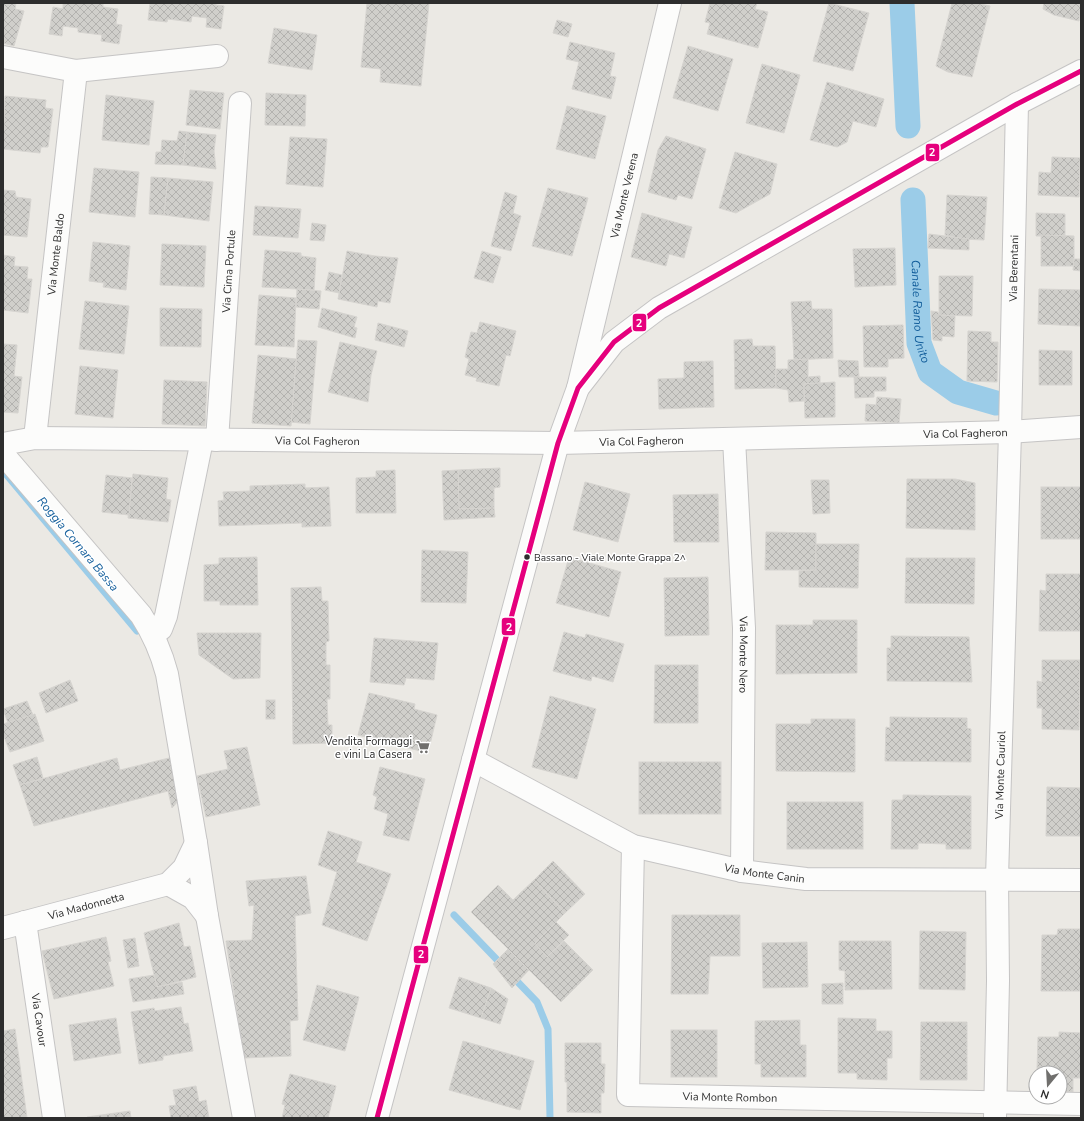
<svg xmlns="http://www.w3.org/2000/svg" width="1084" height="1121" font-family="'Nunito Sans',sans-serif">
<style>
.lines{fill:none;stroke-linecap:round;stroke-linejoin:round}
.stream{stroke:#9bcce8;stroke-width:7}
.canal{stroke:#9bcce8;stroke-width:25}
.building{fill:url(#building-cross-hatch);stroke:#d6d4d0}
.street-casing{stroke:#c5c4c4;stroke-width:24}
.secondary-casing{stroke:#c5c4c4;stroke-width:24}
.street{stroke:#fcfcfb;stroke-width:22}
.secondary{stroke:#fcfcfb;stroke-width:22}
.bus-1-casing{stroke:#fff;stroke-width:8}
.bus-1{stroke:#e5007d;stroke-width:5}
.bus-dot{fill:#2d2d2d;stroke:#fff;stroke-width:1.5}
.labels{text-anchor:middle;stroke-width:3;stroke-linejoin:round;paint-order:stroke}
.bus-label{font-size:10px;fill:#2d2d2d;stroke:#fff;text-anchor:start}
.street-label{font-size:11px;fill:#2d2d2d;stroke:#fff}
.poi-label{font-size:11px;fill:#2d2d2d;stroke:#fff;text-anchor:end}
.water-label{font-size:12px;font-style:italic;fill:#135e9b;stroke:#fff}
.line-badge{stroke:#fff;stroke-width:1.5}
.badge-label{font-size:11px;text-anchor:middle;font-weight:bold;fill:#fff}
</style>
<defs>
<pattern id="building-cross-hatch" width="8" height="8" patternUnits="userSpaceOnUse"><rect width="8" height="8" fill="#d0cfcb"/><path d="M0 0l8 8M0 8l8-8" fill="none" stroke="#b3b2af"/></pattern>
</defs>
<rect width="100%" height="100%" fill="#ebe9e4"/>
<g class="lines">
<g class="stream">
<polyline points="5,473 137,631"/>
<polyline points="454,915 503,966"/>
<polyline points="512,976 537,1002 548,1029 550,1118"/>
</g>
<g class="canal">
<polyline points="902,3 908,126"/>
<path id="s1" d="M913 200 919 343 930 372 958 392 996 403"/>
</g>
</g>
<g class="building">
<polygon points="3,3 16,3 15,9 24,11 14,46 3,43"/>
<polygon points="63,3 103,3 103,7 118,9 116,24 122,25 119,44 101,41 102,35 78,32 78,28 63,26 62,36 49,34 53,7 63,9"/>
<polygon points="150,3 216,3 216,5 224,6 221,29 206,27 207,18 192,16 191,22 168,19 167,22 148,20"/>
<polygon points="367,3 429,3 421,86 380,82 381,69 361,67"/>
<polygon points="710,3 757,3 755,9 768,12 758,48 707,34 710,23 705,22"/>
<polygon points="829,3 869,13 853,71 813,61"/>
<polygon points="952,3 976,3 990,6 972,77 948,72 936,66"/>
<polygon points="1044,3 1081,3 1079,21 1054,15 1043,9"/>
<polygon points="557,20 572,24 568,37 553,33"/>
<polygon points="274,28 317,35 312,70 268,63"/>
<polygon points="570,42 615,53 610,76 616,77 611,99 572,89 579,62 566,59"/>
<polygon points="688,46 733,59 718,111 673,98"/>
<polygon points="762,64 800,75 784,133 746,123"/>
<polygon points="827,82 884,99 876,127 853,121 847,142 837,147 810,140"/>
<polygon points="190,90 224,93 220,129 186,125"/>
<polygon points="266,93 306,95 305,126 265,125"/>
<polygon points="106,95 154,101 149,145 102,140"/>
<polygon points="5,96 46,100 45,108 53,109 48,147 41,147 40,153 3,149"/>
<polygon points="567,106 606,116 595,159 556,149"/>
<polygon points="179,131 187,132 183,165 155,164 156,152 161,152 162,140 177,141"/>
<polygon points="187,132 216,135 214,151 216,169 183,165"/>
<polygon points="666,136 706,149 692,199 678,195 676,200 648,192 658,150"/>
<polygon points="290,137 327,139 323,187 286,184"/>
<polygon points="735,152 777,164 770,194 736,213 719,208"/>
<polygon points="1052,157 1080,158 1079,197 1038,195 1039,172 1051,173"/>
<polygon points="94,168 139,172 135,217 89,212"/>
<polygon points="151,177 168,178 164,215 149,214"/>
<polygon points="168,178 213,182 209,221 164,215"/>
<polygon points="548,188 588,198 572,256 532,246"/>
<polygon points="3,190 15,191 16,197 31,199 27,237 3,235"/>
<polygon points="505,192 517,196 513,213 521,216 511,251 491,246"/>
<polygon points="947,195 987,197 984,240 962,239 945,235"/>
<polygon points="255,206 301,209 298,238 253,235"/>
<polygon points="642,213 692,227 684,258 669,254 666,266 631,257"/>
<polygon points="1036,213 1065,214 1065,236 1036,236"/>
<polygon points="312,223 326,225 324,241 310,240"/>
<polygon points="929,234 969,239 969,250 928,248"/>
<polygon points="1041,235 1074,236 1074,266 1041,266"/>
<polygon points="93,242 130,246 126,290 103,287 104,283 89,281"/>
<polygon points="162,244 206,246 204,287 160,285"/>
<polygon points="895,248 896,285 855,287 853,249"/>
<polygon points="265,250 301,253 301,256 316,258 314,290 262,287"/>
<polygon points="347,251 375,256 398,258 390,303 378,301 377,307 338,299"/>
<polygon points="482,251 501,257 493,283 474,278"/>
<polygon points="3,255 15,257 14,266 28,267 27,279 32,279 28,313 3,310"/>
<polygon points="1074,259 1081,259 1081,271 1073,270"/>
<polygon points="329,272 342,275 339,293 325,290"/>
<polygon points="939,276 973,276 972,316 939,315"/>
<polygon points="297,289 321,291 319,309 296,307"/>
<polygon points="1039,289 1081,290 1080,326 1038,324"/>
<polygon points="259,295 296,298 294,347 255,345"/>
<polygon points="85,301 129,306 124,354 79,349"/>
<polygon points="811,301 812,309 832,309 833,358 794,360 791,302"/>
<polygon points="160,308 202,309 201,347 160,346"/>
<polygon points="322,308 357,317 354,327 357,328 355,338 318,327"/>
<polygon points="931,311 938,312 939,315 955,316 954,337 942,336 942,341 933,340"/>
<polygon points="480,322 516,331 510,356 506,355 499,386 476,381 477,378 465,375 469,359 465,357 471,332 477,333"/>
<polygon points="378,323 408,331 404,347 375,340"/>
<polygon points="903,325 904,358 888,359 888,367 864,367 863,326"/>
<polygon points="968,331 991,332 991,342 998,342 997,382 967,381"/>
<polygon points="752,339 753,346 775,346 776,388 735,389 734,340"/>
<polygon points="298,340 317,341 310,424 291,422"/>
<polygon points="340,342 377,351 371,375 368,402 328,392"/>
<polygon points="3,344 17,345 14,376 22,377 18,413 3,412"/>
<polygon points="1039,350 1072,351 1072,385 1039,385"/>
<polygon points="258,355 296,359 291,426 252,423"/>
<polygon points="808,359 808,377 820,376 820,383 804,384 804,401 789,402 788,390 776,388 776,369 788,369 788,360"/>
<polygon points="838,360 858,361 859,377 839,377"/>
<polygon points="713,361 714,407 659,409 658,379 684,378 684,362"/>
<polygon points="80,366 118,370 113,418 75,414"/>
<polygon points="854,377 886,377 886,391 874,391 874,397 855,398"/>
<polygon points="164,380 207,382 205,426 162,424"/>
<polygon points="835,382 835,417 805,418 804,384"/>
<polygon points="877,397 901,399 899,423 865,421 866,404 876,405"/>
<polygon points="500,468 500,487 494,488 494,508 459,509 458,470"/>
<polygon points="395,470 396,513 356,513 356,478 376,477 376,471"/>
<polygon points="458,470 459,509 494,508 495,517 444,520 442,471"/>
<polygon points="133,474 168,478 166,499 171,500 168,522 128,518"/>
<polygon points="106,475 132,478 129,515 102,512"/>
<polygon points="907,479 955,479 975,483 975,530 906,528"/>
<polygon points="811,480 829,480 830,513 813,514"/>
<polygon points="585,482 630,494 618,542 573,530"/>
<polygon points="305,484 305,488 329,487 331,526 302,527 302,523 219,526 218,501 224,500 223,492 250,491 250,486"/>
<rect x="1041" y="487" width="40" height="52"/>
<polygon points="718,494 719,542 674,542 673,495"/>
<polygon points="766,532 816,533 816,570 765,570"/>
<polygon points="816,544 859,544 858,588 799,587 799,571 816,570"/>
<polygon points="422,550 468,552 466,603 421,602"/>
<polygon points="257,557 258,605 220,605 220,601 204,601 204,565 219,564 219,558"/>
<polygon points="569,557 621,572 609,617 556,603"/>
<polygon points="906,558 975,558 974,604 905,603"/>
<polygon points="1046,574 1081,574 1081,631 1039,631 1040,590 1046,591"/>
<polygon points="708,577 709,635 665,636 664,578"/>
<polygon points="321,587 322,601 328,601 329,641 326,642 326,665 330,665 330,699 327,699 328,725 332,725 332,743 293,744 291,588"/>
<polygon points="813,620 857,620 857,673 776,674 776,625 813,625"/>
<polygon points="564,632 585,638 586,634 624,644 613,682 592,676 591,681 553,671"/>
<polygon points="197,633 261,633 260,678 233,679 199,655"/>
<polygon points="891,636 969,637 972,682 887,681 887,648 891,648"/>
<polygon points="374,638 438,643 434,680 406,678 404,685 370,682"/>
<polygon points="1042,660 1080,660 1079,730 1042,729 1042,708 1037,708 1037,681 1042,682"/>
<polygon points="655,665 698,665 698,723 654,723"/>
<polygon points="70,680 78,701 46,713 39,693"/>
<polygon points="369,693 415,704 414,709 437,715 428,753 358,735"/>
<polygon points="550,696 596,709 577,779 532,767"/>
<rect x="266" y="700" width="9" height="19"/>
<polygon points="27,701 33,715 8,723 3,709"/>
<polygon points="35,714 44,741 10,752 3,734 3,724"/>
<polygon points="890,717 967,718 967,728 971,729 971,762 885,761 886,727 890,728"/>
<polygon points="811,719 855,719 855,772 776,771 776,724 811,724"/>
<polygon points="247,747 260,805 206,817 197,776 228,769 224,751"/>
<polygon points="37,757 43,778 20,785 13,765"/>
<polygon points="173,757 179,800 172,808 168,791 34,826 20,785 117,758 120,770"/>
<rect x="639" y="762" width="82" height="52"/>
<polygon points="380,767 425,779 409,841 383,835 388,814 374,809 377,797 373,795"/>
<polygon points="1047,787 1081,788 1081,836 1046,836"/>
<polygon points="903,795 971,796 971,849 946,849 946,844 918,843 918,849 891,849 892,800 903,800"/>
<rect x="787" y="802" width="76" height="47"/>
<polygon points="328,831 362,842 356,862 391,874 367,941 322,925 337,872 318,865"/>
<polygon points="553,861 585,894 565,913 534,880"/>
<polygon points="306,876 311,913 295,916 298,1020 290,1021 291,1056 244,1058 226,941 252,940 254,905 249,906 246,881"/>
<polygon points="534,880 565,913 535,943 547,957 564,941 593,970 561,1002 471,912 498,885 513,900"/>
<polygon points="672,915 740,915 740,956 710,956 708,994 671,994"/>
<polygon points="556,922 569,935 547,957 535,943"/>
<polygon points="179,923 184,947 190,946 196,977 157,987 144,933"/>
<polygon points="1058,929 1081,929 1081,991 1041,991 1042,935 1057,935"/>
<polygon points="920,931 966,932 965,990 919,989"/>
<polygon points="106,937 111,961 108,962 114,986 54,999 42,951"/>
<polygon points="135,938 139,966 128,968 123,940"/>
<polygon points="839,941 891,941 892,989 845,990 845,971 839,970"/>
<polygon points="807,942 808,987 763,988 762,943"/>
<polygon points="508,949 529,970 512,988 493,964"/>
<polygon points="154,975 157,987 182,982 184,994 133,1002 129,979"/>
<polygon points="459,977 491,988 481,1018 449,1008"/>
<polygon points="843,983 843,1004 822,1004 822,984"/>
<polygon points="317,985 359,997 345,1051 303,1040"/>
<polygon points="491,988 508,999 500,1024 481,1018"/>
<polygon points="181,1007 184,1024 188,1023 193,1051 163,1056 163,1060 139,1064 131,1012 154,1008 155,1011"/>
<polygon points="116,1018 121,1053 74,1061 69,1025"/>
<polygon points="838,1018 876,1019 876,1031 892,1031 892,1058 887,1058 887,1080 857,1079 857,1073 838,1073"/>
<polygon points="800,1020 800,1045 806,1045 806,1077 761,1077 761,1064 755,1064 755,1021"/>
<polygon points="921,1022 967,1022 967,1080 920,1080"/>
<polygon points="15,1029 27,1118 3,1118 3,1031"/>
<rect x="671" y="1030" width="46" height="47"/>
<polygon points="1059,1032 1081,1033 1081,1078 1073,1078 1073,1092 1060,1091 1060,1073 1043,1073 1043,1070 1037,1070 1038,1037 1059,1037"/>
<polygon points="463,1041 534,1061 520,1110 449,1090"/>
<polygon points="565,1043 601,1043 601,1064 605,1064 604,1093 601,1093 601,1113 567,1112 567,1082 565,1082"/>
<polygon points="290,1074 336,1086 328,1118 282,1118 285,1105 282,1104"/>
<polygon points="196,1086 199,1102 206,1100 209,1118 171,1118 169,1106 176,1105 173,1090"/>
<polygon points="130,1111 131,1118 87,1118 87,1117"/>
</g>
<g class="lines">
<g class="street-casing">
<g id="street">
<polyline points="3,57 76,71 217,56"/>
<path id="s2" d="M578 388 670 3"/>
<path id="s3" d="M35 438 76 71"/>
<path id="s4" d="M734 439 744 628 742 871"/>
<path id="s5" d="M217 440 240 103"/>
<path id="s6" d="M3 444 35 438 558 443 1010 432 1081 427"/>
<path d="M3 454 141 615C154 635 161 651 167 674L196 843 207 916 244 1118"/>
<polyline points="153,634 161,629 166,616 202,440"/>
<path id="s7" d="M473 760 633 846 742 871 806 879 1081 880"/>
<path id="s8" d="M633 846 628 1095 1081 1104"/>
<polyline points="168,884 193,898 207,916"/>
<path id="s9" d="M25 922 54 1118"/>
<path id="s10" d="M3 928 168 884 184 868 196 843"/>
<path id="s11" d="M995 1118 998 981 997 878 1010 432 1017 104"/>
</g>
</g>
<g class="secondary-casing">
<polyline id="secondary" points="377,1118 558,443 578,388 614,342 659,308 1017,104 1081,71"/>
</g>
<use href="#street" class="street"/>
<use href="#secondary" class="secondary"/>
<g class="bus-1-casing">
<polyline id="bus-1" points="377,1118 558,443 578,388 614,342 659,308 1017,104 1081,71"/>
</g>
<use href="#bus-1" class="bus-1"/>
</g>
<defs>
<g id="supermarket-bare" transform="scale(1.08)"><path d="M-6-5.5h2.5l.6 2H6L4.5 2H-2.5L-4.4-4H-6ZM-1.5 3.2a1.3 1.3 0 1 0 .1 0ZM3 3.2a1.3 1.3 0 1 0 .1 0Z" fill="#706f6d" stroke="#fff" stroke-width="2.5" paint-order="stroke"/></g>
</defs>
<g fill-rule="evenodd">
<use href="#supermarket-bare" x="423" y="747"/>
</g>
<circle class="bus-dot" cx="527" cy="557" r="3.5"/>
<g class="labels">
<g class="bus-label">
<text x="534" y="561">Bassano - Viale Monte Grappa 2^</text>
</g>
<g class="street-label">
<text dy="4" stroke="none"><textPath href="#s2" startOffset="198">Via Monte Verena</textPath></text>
<text dy="4" stroke="none"><textPath href="#s3" startOffset="185">Via Monte Baldo</textPath></text>
<text dy="4" stroke="none"><textPath href="#s11" startOffset="850">Via Berentani</textPath></text>
<text dy="4" stroke="none"><textPath href="#s5" startOffset="169">Via Cima Portule</textPath></text>
<text dy="4" stroke="none"><textPath href="#s6" startOffset="963">Via Col Fagheron</textPath></text>
<text dy="4" stroke="none"><textPath href="#s6" startOffset="315">Via Col Fagheron</textPath></text>
<text dy="4" stroke="none"><textPath href="#s6" startOffset="639">Via Col Fagheron</textPath></text>
<text dy="4" stroke="none"><textPath href="#s4" startOffset="216">Via Monte Nero</textPath></text>
<text dy="4" stroke="none"><textPath href="#s11" startOffset="343">Via Monte Cauriol</textPath></text>
<text dy="4" stroke="none"><textPath href="#s7" startOffset="316">Via Monte Canin</textPath></text>
<text dy="4" stroke="none"><textPath href="#s10" startOffset="86">Via Madonnetta</textPath></text>
<text dy="4" stroke="none"><textPath href="#s9" startOffset="99">Via Cavour</textPath></text>
<text dy="4" stroke="none"><textPath href="#s8" startOffset="351">Via Monte Rombon</textPath></text>
</g>
<g class="poi-label">
<text x="412" y="745">Vendita Formaggi<tspan x="412" dy="13">e vini La Casera</tspan></text>
</g>
<g class="water-label">
<text dy="4" stroke="none"><textPath href="#s1" startOffset="112">Canale Ramo Unito</textPath></text>
<text transform="translate(78 544) rotate(50)" y="4">Roggia Cornara Bassa</text>
</g>
</g>
<g class="line-badge">
<rect x="925" y="143" width="15" height="19" rx="4" fill="#e5007d"/>
<rect x="632" y="313" width="15" height="19" rx="4" fill="#e5007d"/>
<rect x="501" y="617" width="15" height="19" rx="4" fill="#e5007d"/>
<rect x="413" y="945" width="16" height="19" rx="4" fill="#e5007d"/>
</g>
<g class="badge-label">
<text x="932" y="156">2</text>
<text x="639" y="327">2</text>
<text x="509" y="631">2</text>
<text x="421" y="958">2</text>
</g>
<rect width="1084" height="1121" fill="none" stroke="#2d2d2d" stroke-width="8"/>
<g transform="translate(1048 1085) rotate(198)"><circle r="19" fill="#ffffff" stroke="#ababab"/>
<path d="M0-3L7 15L0 10L-7 15Z" fill="#706f6d"/>
<text y="-6" font-size="11" font-weight="bold" text-anchor="middle" fill="#2d2d2d">N</text>
</g>
</svg>
